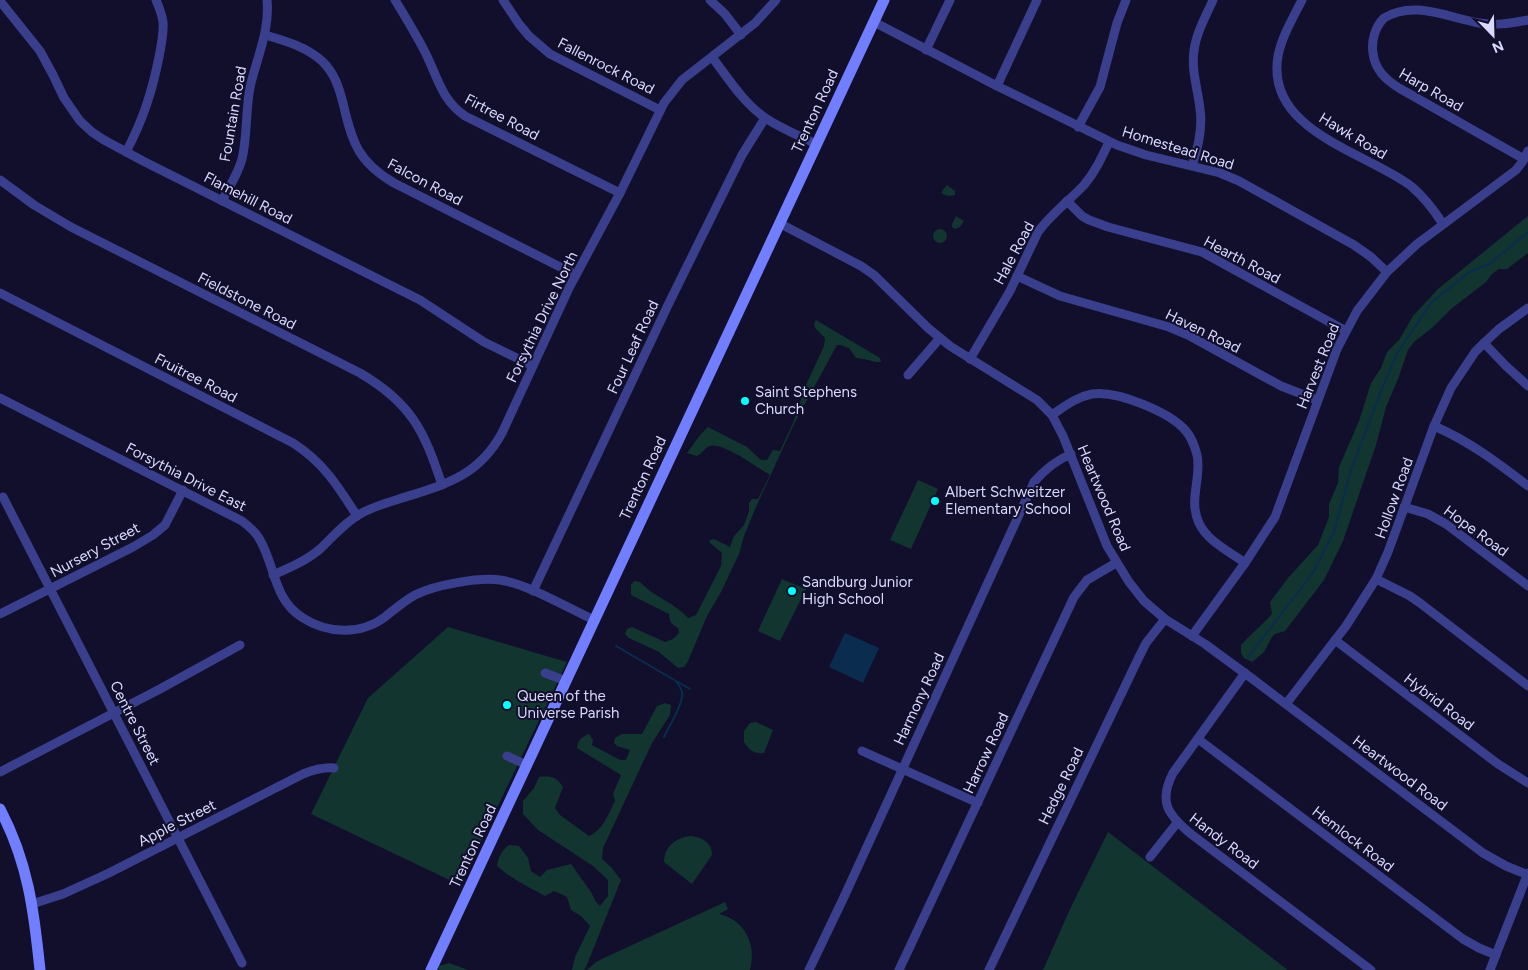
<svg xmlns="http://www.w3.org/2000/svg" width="1528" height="970" font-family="Figtree,sans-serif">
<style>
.green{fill:#123530}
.water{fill:#0a2c4f}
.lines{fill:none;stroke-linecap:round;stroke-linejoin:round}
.stream{stroke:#0a2c4f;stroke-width:2}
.street{stroke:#393f8c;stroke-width:9}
.secondary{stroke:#707eff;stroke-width:11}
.poi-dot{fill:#05fffa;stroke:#110f2b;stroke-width:2}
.labels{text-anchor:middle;stroke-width:4;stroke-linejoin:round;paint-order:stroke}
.street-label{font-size:15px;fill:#d9d9ff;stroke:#110f2b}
.poi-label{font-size:15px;fill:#d9d9ff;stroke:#110f2b;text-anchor:start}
</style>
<rect width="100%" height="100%" fill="#110f2b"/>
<g class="green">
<polygon points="947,185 955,191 955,195 949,196 942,194 942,191"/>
<polygon points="956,216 964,221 960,227 955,229 952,227 952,224"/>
<path d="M1528 216V253L1507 269H1499L1492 274 1486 282 1451 309 1433 327 1414 342 1408 350 1398 379 1386 407 1376 445 1343 541 1324 580 1285 631 1275 634 1272 637 1264 652 1252 662 1244 658 1241 653V645C1251 634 1262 625 1272 614L1270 602 1288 578 1318 545 1329 517V504L1338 483 1339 467 1359 421 1371 383 1381 368 1387 352 1399 340 1413 316 1438 289Z"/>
<circle cx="940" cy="236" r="7"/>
<path d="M816 320 880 358 881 362C874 363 864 358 856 358L849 348 840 345H837L794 424 756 507 744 536 739 554 721 592 707 616 688 661 684 667 678 668 659 652 629 638 625 634 627 629 632 627 665 642 673 639 679 633 678 628C670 624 670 621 669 614L631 595V585L634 581 640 582C655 598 674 602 688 618L696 615 721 566 722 553 709 542 710 540 714 539 730 547 734 536 744 525 749 511V503L752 499H758L770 475C758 468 722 441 709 446 705 448 702 454 697 456L687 453 700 435 708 427 747 447 761 460H767L773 450 780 451 793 423 806 385 824 346 825 338 815 328 814 324Z"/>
<polygon points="918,480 938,489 911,549 890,540"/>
<polygon points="782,579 806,589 780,641 758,631"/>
<polygon points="448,627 567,662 460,885 311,814 368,698"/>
<path d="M665 703 671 705 670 715 652 743 603 848 602 859 611 867 621 880 586 967 584 970H572L575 957 590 926 581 916 571 910 567 897 554 891 545 896C529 887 511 879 497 866 499 856 501 851 509 845L519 846 528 858 531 871 540 877 547 870 571 864 591 892 596 902 600 906 608 896V880L593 866 538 830 523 814V801L534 788 539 777C551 776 556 776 563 787L555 808 560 815 589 836C603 830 609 813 615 801L613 794 621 775 577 748C578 739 582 737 589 734L593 740 592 745 620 760H626L630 750 617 746 614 743 615 738 622 734H642L657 706Z"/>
<path d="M756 722 773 730 764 753C754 754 749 750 744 742V731L750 723Z"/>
<polygon points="1108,832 1288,970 1043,970 1071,907"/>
<path d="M690 836C701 837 712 842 712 855L692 884 664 862C664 847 675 838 690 836Z"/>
<path d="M725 902 728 909 719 914C745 920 757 945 750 970H587L596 962 604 958Z"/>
<polygon points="449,963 468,970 439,970 439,966"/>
</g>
<polygon class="water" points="845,633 879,648 863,683 829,667"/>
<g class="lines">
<g class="stream">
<path d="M616 646 676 681C678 684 681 688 682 692 684 703 669 726 664 737"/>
<polyline points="1248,657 1312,574 1334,532 1351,470 1381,391 1398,352 1431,303 1468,273 1491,263 1528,232"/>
<polyline points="678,682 690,689"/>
</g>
<g class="street">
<path d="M395 0C406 18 417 36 426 54 438 79 442 100 465 116L620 193"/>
<polyline points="503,0 519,24 529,36 550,54 660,110"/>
<polyline points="710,0 725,14 741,35"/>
<path d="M1302 0C1293 18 1282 36 1278 56 1265 131 1366 152 1411 186 1424 197 1434 210 1443 224"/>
<polyline points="0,1 40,51 53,75 64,98 80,121 92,132 104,140 143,161 420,300 484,342 533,366"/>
<polyline points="874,22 997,86 1117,145 1146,155 1220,173 1239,181 1354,245 1371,257 1387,272"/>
<path d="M265 35C286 41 307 47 323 62 335 74 339 88 343 103 352 142 358 162 394 183L576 275"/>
<polyline points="926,50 950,0"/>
<path d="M712 57C728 78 744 104 767 119 782 129 800 136 816 144"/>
<polyline points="997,86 1037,0"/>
<polyline points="1078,127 1100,87 1117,23 1126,0"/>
<path d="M126 152C143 120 152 92 159 57 161 46 164 33 163 22 162 14 159 7 156 0"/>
<path d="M1524 159 1399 88C1386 80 1375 70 1373 53 1371 41 1375 27 1384 18 1414 0 1446 17 1479 23 1496 26 1511 23 1528 20"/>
<path d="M1192 166C1198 148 1203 128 1200 109 1198 90 1191 70 1194 51 1196 33 1206 16 1213 0"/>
<path d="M0 180 34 205 71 227 360 373C411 403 424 430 442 485"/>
<path d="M222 201C229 187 238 174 242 159 248 134 245 108 251 83 258 55 270 29 267 0"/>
<polyline points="1067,201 1082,216 1089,220 1108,227 1202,252 1346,331"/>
<polyline points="779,223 861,266 874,275 928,328 950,346 1037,400 1052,415 1063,436 1107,546 1129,582 1144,601 1165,619 1205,644 1254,680 1483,853 1506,866 1528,875"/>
<polyline points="1017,276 1060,296 1169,327 1188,335 1281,386 1317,400"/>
<path d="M0 293 293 443C323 462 338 486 357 516"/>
<polyline points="1484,343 1506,366 1528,386"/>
<path d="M970 359 1010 291 1038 232C1051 214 1069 201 1084 185 1095 172 1102 157 1109 142"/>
<polyline points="908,375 940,338"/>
<path d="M0 398 242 521C250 527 256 532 260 540 276 568 273 599 303 618 328 634 361 635 385 617 395 609 404 601 415 595 434 585 480 577 500 580 528 584 568 608 594 620"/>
<path d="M1052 415C1065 406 1076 397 1092 394 1116 390 1170 412 1186 431 1191 437 1195 447 1197 455 1202 477 1188 500 1199 523 1207 541 1230 552 1245 563"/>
<path d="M1434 426C1469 441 1498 463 1528 486"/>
<polyline points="3,497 242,963"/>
<polyline points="1404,507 1428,514 1446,524 1528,586"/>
<path d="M273 575C289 568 306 561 320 549 333 537 344 523 360 514 372 507 386 503 399 499 444 485 478 477 502 433L569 288 620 193 664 103 682 80 755 23 776 0"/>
<polyline points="1376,579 1410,596 1420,603 1528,686"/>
<polyline points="533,591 668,305 742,155 765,118"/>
<polyline points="0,614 133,547 153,535 165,525 183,490"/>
<polyline points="1192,636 1245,563 1275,517 1337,349 1357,311 1387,272 1417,244 1516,170 1523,161 1528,151"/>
<polyline points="1335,640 1498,764 1528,783"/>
<polyline points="545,673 566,681"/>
<path d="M1245 673 1173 773C1158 802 1168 815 1191 834L1371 970"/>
<polyline points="1286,704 1346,626 1376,579 1388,552 1434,426 1451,388 1475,352 1484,343 1499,329 1528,308"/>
<polyline points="1198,739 1463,939 1479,948 1496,955"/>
<polyline points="862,751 978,803"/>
<polyline points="507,756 527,765"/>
<polyline points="0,772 160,689 240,645"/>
<polyline points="1150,857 1177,823"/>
<path d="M32 904 63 894 109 873 303 774C313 770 322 767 334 768"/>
<path d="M809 970 844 897 1034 482C1045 469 1055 461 1071 454"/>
<polyline points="899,970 1074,597 1087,580 1116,563"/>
<polyline points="989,970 1139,657 1146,643 1165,619"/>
<polyline points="1490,970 1528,873"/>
</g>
<g class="secondary">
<path d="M0 809C28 862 34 911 40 970"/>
<polyline points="431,970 884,0"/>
</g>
</g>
<g class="poi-dot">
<circle cx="745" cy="401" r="5"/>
<circle cx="935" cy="501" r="5"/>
<circle cx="792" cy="591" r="5"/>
<circle cx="507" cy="705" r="5"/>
</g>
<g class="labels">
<g class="street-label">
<text transform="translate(606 66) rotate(27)" y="5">Fallenrock Road</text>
<text transform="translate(1431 90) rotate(30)" y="5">Harp Road</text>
<text transform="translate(815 111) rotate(-65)" y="5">Trenton Road</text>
<text transform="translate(233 114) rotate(-80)" y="5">Fountain Road</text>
<text transform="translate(502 117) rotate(28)" y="5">Firtree Road</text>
<text transform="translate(1353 136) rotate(31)" y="5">Hawk Road</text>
<text transform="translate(1178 148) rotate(17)" y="5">Homestead Road</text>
<text transform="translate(425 182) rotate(28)" y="5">Falcon Road</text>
<text transform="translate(248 198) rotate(27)" y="5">Flamehill Road</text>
<text transform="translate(1014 253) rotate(-62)" y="5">Hale Road</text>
<text transform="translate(1242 260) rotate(28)" y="5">Hearth Road</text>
<text transform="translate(247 301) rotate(27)" y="5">Fieldstone Road</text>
<text transform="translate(542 317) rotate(-64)" y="5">Forsythia Drive North</text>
<text transform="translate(1203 331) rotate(26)" y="5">Haven Road</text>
<text transform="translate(633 347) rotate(-65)" y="5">Four Leaf Road</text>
<text transform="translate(1318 366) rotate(-68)" y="5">Harvest Road</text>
<text transform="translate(196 378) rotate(27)" y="5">Fruitree Road</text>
<text transform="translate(186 477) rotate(27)" y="5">Forsythia Drive East</text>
<text transform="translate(643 478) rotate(-65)" y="5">Trenton Road</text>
<text transform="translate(1104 498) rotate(67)" y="5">Heartwood Road</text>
<text transform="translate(1394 498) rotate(-70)" y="5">Hollow Road</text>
<text transform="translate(1476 531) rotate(36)" y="5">Hope Road</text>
<text transform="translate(95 550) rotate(-28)" y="5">Nursery Street</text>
<text transform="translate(919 699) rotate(-65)" y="5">Harmony Road</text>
<text transform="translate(1439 702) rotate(37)" y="5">Hybrid Road</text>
<text transform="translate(135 723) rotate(63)" y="5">Centre Street</text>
<text transform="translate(986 753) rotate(-65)" y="5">Harrow Road</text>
<text transform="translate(1400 773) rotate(37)" y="5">Heartwood Road</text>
<text transform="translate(1061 786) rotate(-64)" y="5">Hedge Road</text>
<text transform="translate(177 823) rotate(-27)" y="5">Apple Street</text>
<text transform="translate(1353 839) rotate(37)" y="5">Hemlock Road</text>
<text transform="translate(1224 841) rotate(37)" y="5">Handy Road</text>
<text transform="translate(473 846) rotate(-65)" y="5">Trenton Road</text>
</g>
<g class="poi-label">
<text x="755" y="397">Saint Stephens<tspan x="755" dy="17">Church</tspan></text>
<text x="945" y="497">Albert Schweitzer<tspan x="945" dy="17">Elementary School</tspan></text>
<text x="802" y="587">Sandburg Junior<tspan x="802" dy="17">High School</tspan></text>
<text x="517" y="701">Queen of the<tspan x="517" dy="17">Universe Parish</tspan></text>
</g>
</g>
<g transform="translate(1493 35) rotate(157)" stroke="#110f2b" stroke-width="4" paint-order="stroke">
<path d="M0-4L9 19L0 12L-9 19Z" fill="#d9d9ff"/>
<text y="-8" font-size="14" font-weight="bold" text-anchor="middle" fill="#d9d9ff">N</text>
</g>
</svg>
